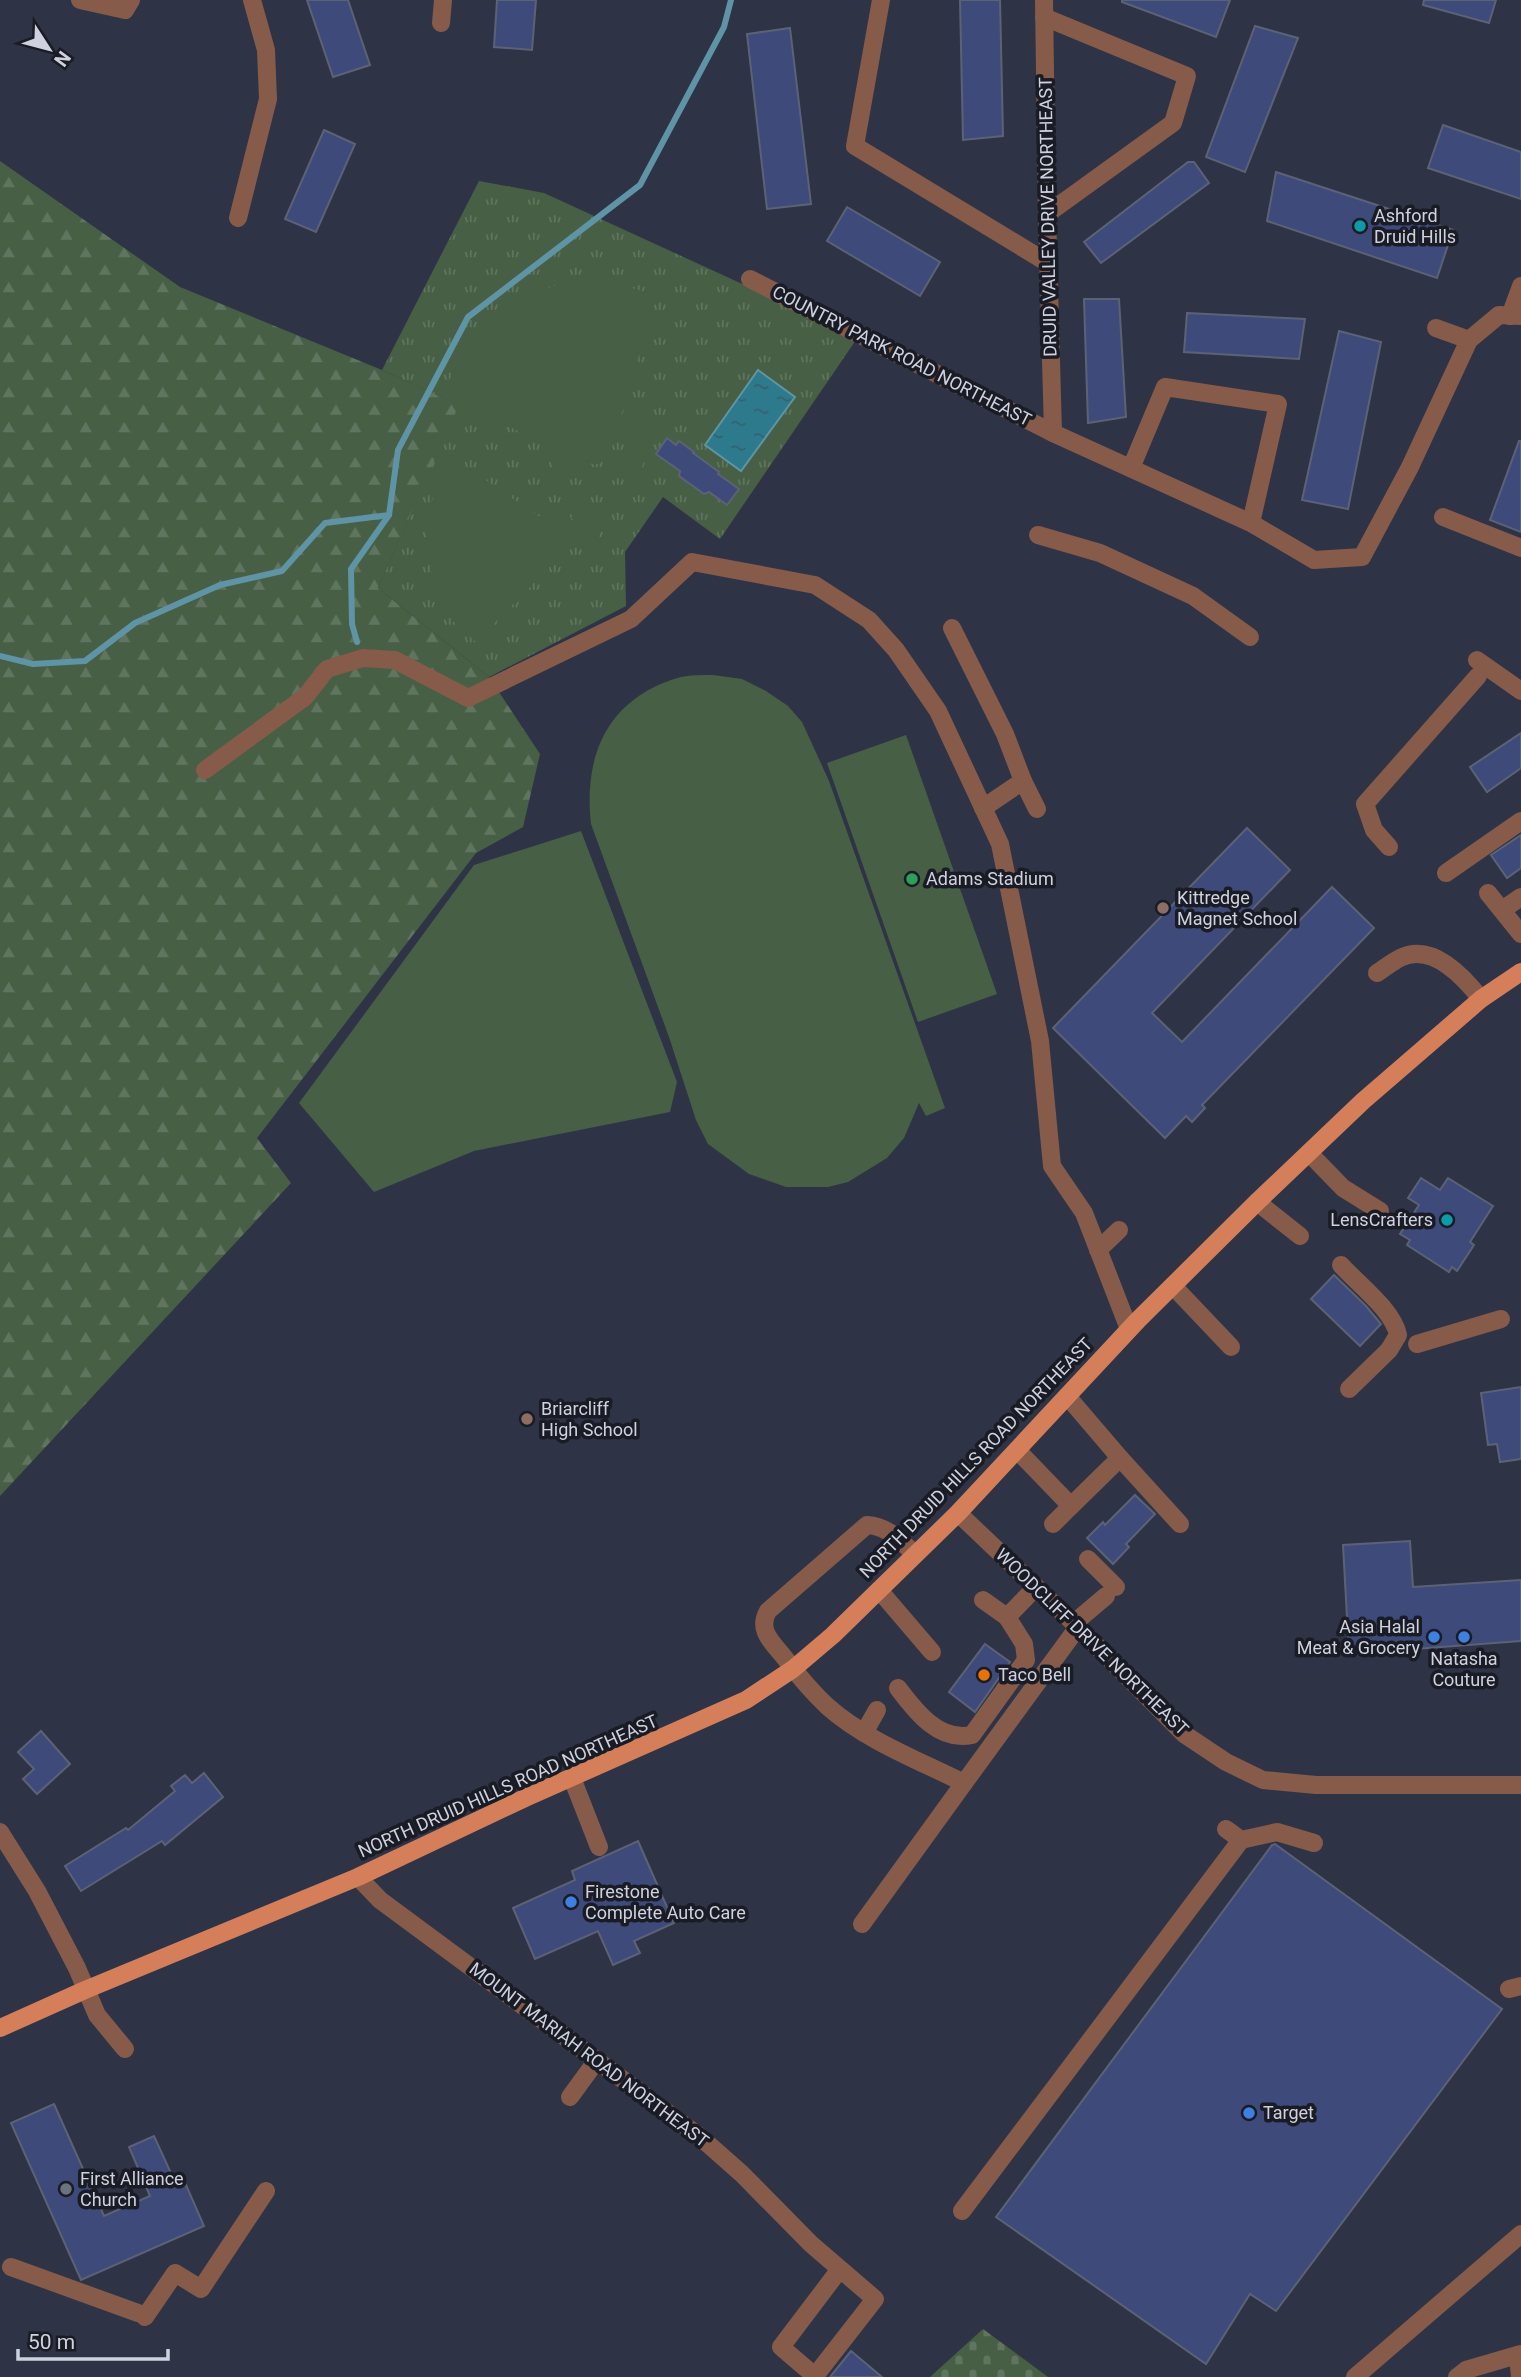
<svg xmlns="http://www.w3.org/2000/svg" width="1521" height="2377" font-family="Roboto,sans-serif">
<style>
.forest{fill:url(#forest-firs)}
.cemetery{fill:url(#cemetery-stones)}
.park{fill:url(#park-tufts)}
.pitch{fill:#475f44}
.water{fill:url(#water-ripples);stroke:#5e94a5;stroke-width:2}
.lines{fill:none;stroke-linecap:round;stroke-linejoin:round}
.stream{stroke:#5e94a5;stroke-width:6}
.building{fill:#3e4a79;stroke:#5c6276;stroke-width:2}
.minor{stroke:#865b49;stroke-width:18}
.major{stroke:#d47f5a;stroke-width:18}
.culture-dot{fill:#0f9aa8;stroke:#191c24;stroke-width:2.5}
.leisure-dot{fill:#2e9e5b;stroke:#191c24;stroke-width:2.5}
.education-dot{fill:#8d6e63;stroke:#191c24;stroke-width:2.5}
.shop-dot{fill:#3f7fe0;stroke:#191c24;stroke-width:2.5}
.food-dot{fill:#e8710a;stroke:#191c24;stroke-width:2.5}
.worship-dot{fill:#6b7280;stroke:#191c24;stroke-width:2.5}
.labels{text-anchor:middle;stroke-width:7;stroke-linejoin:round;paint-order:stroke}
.poi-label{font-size:18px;fill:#cfd2de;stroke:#191c24;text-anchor:start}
.street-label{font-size:18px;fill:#cfd2de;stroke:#191c24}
</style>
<defs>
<pattern id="forest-firs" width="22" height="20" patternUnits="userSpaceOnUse" patternTransform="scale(1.75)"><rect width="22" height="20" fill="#475f44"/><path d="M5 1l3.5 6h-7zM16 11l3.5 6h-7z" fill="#60755f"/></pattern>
<pattern id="cemetery-stones" width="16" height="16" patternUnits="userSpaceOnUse" patternTransform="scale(1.75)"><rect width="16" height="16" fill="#475f44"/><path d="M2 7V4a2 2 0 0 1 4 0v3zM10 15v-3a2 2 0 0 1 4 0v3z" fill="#60755f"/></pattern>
<pattern id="park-tufts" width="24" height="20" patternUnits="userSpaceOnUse" patternTransform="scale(1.75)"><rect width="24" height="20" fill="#475f44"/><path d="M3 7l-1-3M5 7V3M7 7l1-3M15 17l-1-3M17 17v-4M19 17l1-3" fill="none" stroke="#60755f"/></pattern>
<pattern id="water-ripples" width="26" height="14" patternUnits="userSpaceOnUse" patternTransform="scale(1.75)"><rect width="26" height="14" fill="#2d7a8d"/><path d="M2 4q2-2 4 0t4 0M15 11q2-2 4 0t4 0" fill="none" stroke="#34626f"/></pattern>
</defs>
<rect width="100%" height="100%" fill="#2e3446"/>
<polygon class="forest" points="0,161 180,287 382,370 460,405 378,588 489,677 540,754 523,827 476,853 257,1138 291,1183 0,1496"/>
<polygon class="cemetery" points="983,2329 1048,2377 930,2377"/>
<polygon class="park" points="479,181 544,193 858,337 720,539 663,497 625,552 626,606 489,677 378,588 459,405 382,370"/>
<g class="pitch">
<polygon points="618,284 649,293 655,302 609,457 595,465 440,396 479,328 510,302 557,285"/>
<polygon points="635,421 657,429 642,467 600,486 551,470 555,456 596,469 620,461"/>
<polygon points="455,459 570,538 570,546 476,642 440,609 429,559 426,517 443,472"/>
<polygon points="578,508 599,523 599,537 606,537 606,543 599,543 599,555 597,559 583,550 585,547 586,529 571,518"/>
<path d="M713 675 742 679 766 691 788 706 802 722 829 781 945 1108 926 1116 919 1103 904 1138 887 1158 848 1182 828 1187H786L749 1174 708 1144 696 1120 669 1037 591 824C583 753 609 697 681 677 691 675 703 675 713 675Z"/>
<polygon points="906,735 997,994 918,1022 827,763"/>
<polygon points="581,831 677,1082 670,1112 474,1151 374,1192 299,1103 474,865"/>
</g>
<polygon class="water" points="758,370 795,397 741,471 705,445"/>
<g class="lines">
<g class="stream">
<polyline points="357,642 352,624 351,569 389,515"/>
<polyline points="0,656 33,664 85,661 135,623 220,585 282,571 325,523 389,515 398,450 468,317 640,185 724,27 731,0"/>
</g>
</g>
<g class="building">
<polygon points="307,0 348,0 370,65 333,77"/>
<polygon points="497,0 536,0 532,50 494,47"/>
<polygon points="960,0 1000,0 1003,136 963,140"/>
<polygon points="1122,0 1230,0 1216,37 1122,2"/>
<polygon points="1424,0 1496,0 1489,23 1423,5"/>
<polygon points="1255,26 1298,38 1245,172 1206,157"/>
<polygon points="790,28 811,204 767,209 747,34"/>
<polygon points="1443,125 1521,152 1521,199 1428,168"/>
<polygon points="324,130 355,144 316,232 285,219"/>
<polygon points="1188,162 1194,162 1209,183 1101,263 1084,242"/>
<polygon points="1276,172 1453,230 1437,278 1267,221"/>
<polygon points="847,207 940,262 920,296 827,241"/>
<polygon points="1084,299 1119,299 1126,417 1088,423"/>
<polygon points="1187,313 1305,319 1299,359 1184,352"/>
<polygon points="1339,331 1381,342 1348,509 1302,500"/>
<polygon points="667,438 676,445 679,441 694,452 693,453 719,472 718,474 739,489 727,505 709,492 704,494 679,476 680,471 656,454"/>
<polygon points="1519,441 1521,441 1521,532 1490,520"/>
<polygon points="1521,733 1521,768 1487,792 1470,767"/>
<polygon points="1247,828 1290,870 1152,1013 1182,1042 1332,887 1374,928 1202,1105 1205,1108 1192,1122 1186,1116 1165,1138 1053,1028"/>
<polygon points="1521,835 1521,868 1507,878 1491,855"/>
<polygon points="1421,1178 1440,1190 1448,1178 1493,1206 1470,1242 1474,1245 1457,1271 1452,1267 1449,1272 1407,1245 1410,1240 1400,1234 1419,1205 1408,1198"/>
<polygon points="1334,1275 1366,1306 1381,1324 1360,1346 1311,1299"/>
<polygon points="1521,1387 1521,1459 1500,1462 1497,1444 1488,1445 1481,1393"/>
<polygon points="1135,1495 1155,1514 1126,1544 1129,1547 1113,1564 1087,1538 1103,1522 1105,1525"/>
<polygon points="1410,1541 1413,1587 1521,1580 1521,1641 1349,1654 1343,1545"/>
<polygon points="985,1644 1010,1662 975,1712 949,1692"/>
<polygon points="41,1731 70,1764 37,1794 23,1779 34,1769 18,1752"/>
<polygon points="204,1773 223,1797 165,1845 162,1841 81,1891 65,1866 126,1828 128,1830 175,1791 171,1786 185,1775 192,1783"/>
<polygon points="638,1841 674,1923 634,1941 640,1953 613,1965 598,1931 535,1959 513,1908 575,1880 572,1871"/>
<polygon points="1275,1844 1502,2009 1276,2311 1250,2294 1206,2364 996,2217 1272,1845"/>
<polygon points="54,2104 104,2216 150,2196 129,2147 154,2136 175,2182 183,2178 204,2226 81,2280 11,2123"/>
<polygon points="851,2351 882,2377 830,2377"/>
</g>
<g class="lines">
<g class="minor">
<polyline points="80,0 125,10 131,0"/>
<polyline points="881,0 855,146 1048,263"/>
<polyline points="1044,0 1047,214 1053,433"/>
<polyline points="1044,17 1187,76 1173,123 1047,214"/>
<polyline points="441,23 443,0"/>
<polyline points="238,218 268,99 266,50 252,0"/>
<polyline points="750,279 1053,433 1251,523 1314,560 1362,557 1410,467 1469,340 1499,315 1521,316"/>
<polyline points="1510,316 1521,286"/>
<polyline points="1436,328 1469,340"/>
<polyline points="1131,468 1165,387 1278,404 1251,523"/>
<polyline points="1443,517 1521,548"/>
<polyline points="1038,535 1100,553 1193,596 1250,637"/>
<polyline points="952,628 1005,734 1023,781"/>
<polyline points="1477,660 1521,691"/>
<polyline points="205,770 305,697 327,669 363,658 395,660 468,698 631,619 692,562 815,585 869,620 896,650 938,711 1000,844 1040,1041 1052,1166 1084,1213 1129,1329"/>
<polyline points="983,808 1023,781 1037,809"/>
<polyline points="1389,847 1374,830 1365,804 1478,676"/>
<polyline points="1446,873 1521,821"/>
<polyline points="1488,893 1521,934"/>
<polyline points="1502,910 1521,897"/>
<path d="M1377 973C1385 968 1392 962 1400 958 1432 942 1463 976 1481 999"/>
<polyline points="1309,1153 1343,1188 1380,1211"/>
<polyline points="1257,1202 1300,1236"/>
<polyline points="1098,1250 1119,1230"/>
<path d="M1341 1265C1358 1284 1393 1310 1398 1335L1389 1350 1349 1389"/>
<polyline points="1173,1286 1231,1347"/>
<polyline points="1417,1344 1501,1319"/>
<polyline points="1017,1450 1071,1506 1120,1458 1067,1396"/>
<polyline points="1120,1458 1180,1524"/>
<polyline points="958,1513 1078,1627 1184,1734 1226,1762 1263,1780 1316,1785 1521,1785"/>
<polyline points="1053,1524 1071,1506"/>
<path d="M915 1554C900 1541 888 1526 867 1525L768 1611C757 1630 772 1642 784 1657 797 1674 811 1691 827 1706 865 1740 918 1760 964 1783L1078 1627"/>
<polyline points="1088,1559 1116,1587"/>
<polyline points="879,1590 932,1652"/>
<polyline points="983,1600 1007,1617 1036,1587"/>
<polyline points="1074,1623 1106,1596"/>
<path d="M898 1688C916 1712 939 1742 972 1735L1026 1660 1024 1644 1007 1617"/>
<polyline points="864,1733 877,1710"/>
<polyline points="572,1778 599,1847"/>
<polyline points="1226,1829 1241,1840 1277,1832 1314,1843"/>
<polyline points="0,1832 37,1891 77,1968 97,2015 125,2049"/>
<polyline points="358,1877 380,1900 699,2136 742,2174 811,2244 875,2299 815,2376 781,2347 840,2269"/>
<polyline points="862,1924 964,1783"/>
<polyline points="1509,1989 1521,1986"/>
<polyline points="570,2097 597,2060"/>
<polyline points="962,2211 1241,1840"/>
<polyline points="11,2267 138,2313"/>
<polyline points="145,2317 175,2273 201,2289 266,2191"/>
<polyline points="1518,2355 1520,2377"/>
<polyline points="1355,2377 1521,2234"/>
<polyline points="1457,2377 1466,2370 1521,2354"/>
</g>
<polyline class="major" points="0,2028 85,1990 358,1877 525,1798 746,1700 793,1669 833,1635 958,1513 1138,1320 1257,1202 1363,1101 1481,999 1521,972"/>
</g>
<g class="culture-dot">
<circle cx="1360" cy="226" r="7"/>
<circle cx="1447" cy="1220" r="7"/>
</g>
<circle class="leisure-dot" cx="912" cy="879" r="7"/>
<g class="education-dot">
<circle cx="1163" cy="908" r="7"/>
<circle cx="527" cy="1419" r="7"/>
</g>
<g class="shop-dot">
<circle cx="1434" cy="1637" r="7"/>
<circle cx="1464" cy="1637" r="7"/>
<circle cx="571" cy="1902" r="7"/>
<circle cx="1249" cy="2113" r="7"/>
</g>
<circle class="food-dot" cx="984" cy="1675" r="7"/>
<circle class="worship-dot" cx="66" cy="2189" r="7"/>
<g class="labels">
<g class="poi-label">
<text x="1374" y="222">Ashford<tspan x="1374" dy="21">Druid Hills</tspan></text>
<text x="926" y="885">Adams Stadium</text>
<text x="1177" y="904">Kittredge<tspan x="1177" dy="21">Magnet School</tspan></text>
<text x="1433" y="1226" text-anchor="end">LensCrafters</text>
<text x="541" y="1415">Briarcliff<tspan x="541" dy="21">High School</tspan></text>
<text x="1420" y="1633" text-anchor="end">Asia Halal<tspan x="1420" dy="21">Meat &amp; Grocery</tspan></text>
<text x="1464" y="1665" text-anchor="middle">Natasha<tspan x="1464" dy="21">Couture</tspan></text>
<text x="998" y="1681">Taco Bell</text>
<text x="585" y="1898">Firestone<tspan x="585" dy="21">Complete Auto Care</tspan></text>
<text x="1263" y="2119">Target</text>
<text x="80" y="2185">First Alliance<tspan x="80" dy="21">Church</tspan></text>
</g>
<g class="street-label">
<text transform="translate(1048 217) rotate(-91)" y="6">DRUID VALLEY DRIVE NORTHEAST</text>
<text transform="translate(902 356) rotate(27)" y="6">COUNTRY PARK ROAD NORTHEAST</text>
<text transform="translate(976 1458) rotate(-46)" y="6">NORTH DRUID HILLS ROAD NORTHEAST</text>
<text transform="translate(1092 1642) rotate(44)" y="6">WOODCLIFF DRIVE NORTHEAST</text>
<text transform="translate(508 1786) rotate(-24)" y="6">NORTH DRUID HILLS ROAD NORTHEAST</text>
<text transform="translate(589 2055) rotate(37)" y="6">MOUNT MARIAH ROAD NORTHEAST</text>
</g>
</g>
<g transform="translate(49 49) rotate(126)" stroke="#191c24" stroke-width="5" paint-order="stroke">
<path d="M0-5L12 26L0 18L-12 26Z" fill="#cfd2de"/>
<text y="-10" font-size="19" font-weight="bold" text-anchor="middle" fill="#cfd2de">N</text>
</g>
<path d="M18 2349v10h150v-10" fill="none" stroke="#cfd2de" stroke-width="3.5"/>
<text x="28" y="2349" font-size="21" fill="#cfd2de" stroke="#191c24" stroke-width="5" paint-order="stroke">50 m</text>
</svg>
